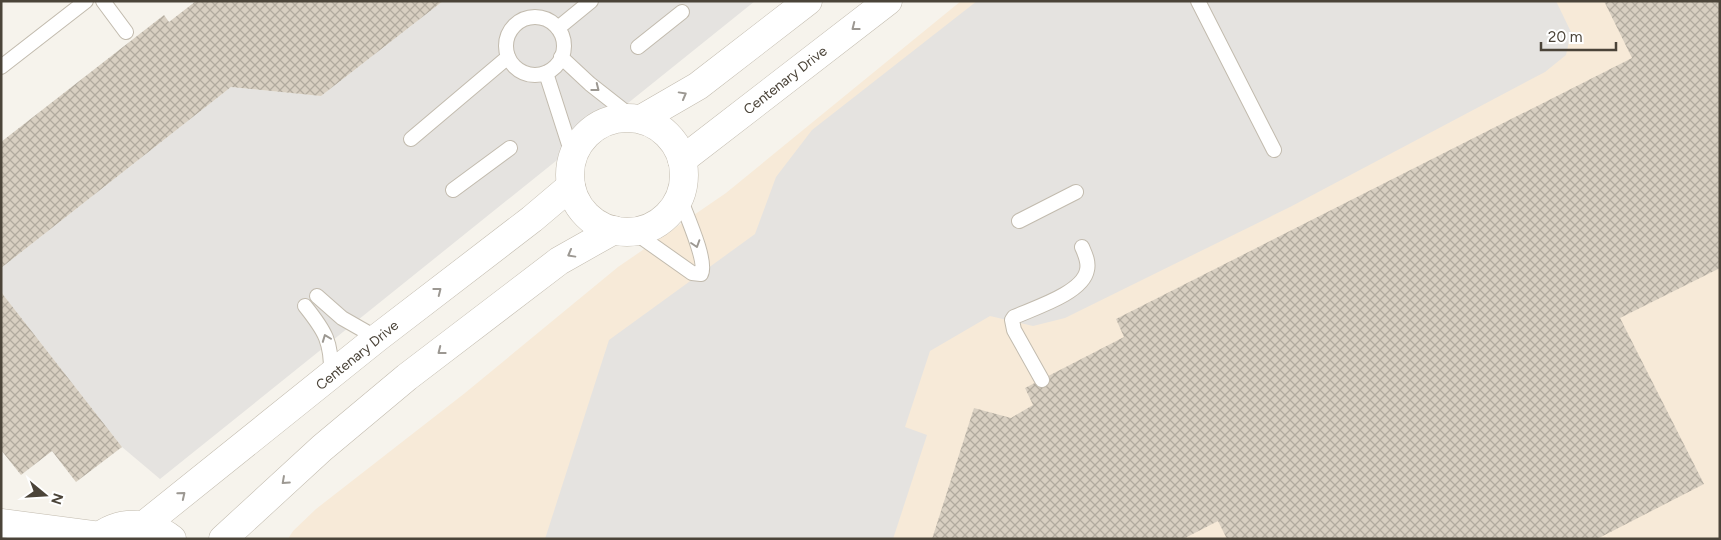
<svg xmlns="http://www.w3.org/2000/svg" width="1721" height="540" font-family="Figtree,sans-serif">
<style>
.commercial{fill:#f7ead8}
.parking{fill:#e5e3e0}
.building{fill:url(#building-cross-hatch)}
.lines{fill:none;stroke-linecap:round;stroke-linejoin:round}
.service-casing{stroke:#c2bbae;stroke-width:16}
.tertiary-casing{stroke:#c2bbae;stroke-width:29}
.service{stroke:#fff;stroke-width:14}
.tertiary{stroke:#fff;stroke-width:28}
.oneway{stroke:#9c9892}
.labels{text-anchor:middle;stroke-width:4.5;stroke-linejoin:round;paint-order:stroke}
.street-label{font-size:14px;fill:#4b4439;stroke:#fff}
</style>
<defs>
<pattern id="building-cross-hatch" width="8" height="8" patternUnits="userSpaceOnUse" patternTransform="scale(1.25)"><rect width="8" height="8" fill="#d8cfc1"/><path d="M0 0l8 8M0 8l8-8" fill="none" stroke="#b1aa9e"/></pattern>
</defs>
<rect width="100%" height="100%" fill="#f6f3ec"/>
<polygon class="commercial" points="961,1 1720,1 1720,539 288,539 293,531 316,509 465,393 618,267 726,193"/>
<g class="parking">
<polygon points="443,1 755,1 160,479 122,447 1,292 1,268 231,87 321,96"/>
<polygon points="977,1 1556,1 1571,32 1566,55 1545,72 1290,207 1065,318 1033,326 990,316 930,351 905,427 927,435 893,539 545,539 609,340 755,234 776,177 812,130"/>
</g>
<g class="building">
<polygon points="196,1 443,1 321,96 231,87 1,268 1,142 164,15 169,22"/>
<polygon points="1604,1 1720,1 1720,268 1620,318 1704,484 1597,539 1227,539 1218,521 1183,539 932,539 974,408 1011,418 1033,405 1025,388 1124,337 1116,319 1632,58"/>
<polygon points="1,292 122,447 76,482 52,451 21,475 1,450"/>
</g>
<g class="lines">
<g class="service-casing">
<g id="service">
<polyline points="103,1 126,32"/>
<polyline points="1198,1 1274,150"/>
<circle cx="535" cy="46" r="29"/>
<polyline points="558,28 591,1"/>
<polyline points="638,47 682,12"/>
<polyline points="561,57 590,84 632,117"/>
<polyline points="1,67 86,1"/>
<polyline points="546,73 573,157"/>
<polyline points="411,139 508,57"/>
<polyline points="453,190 510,148"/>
<polyline points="1019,221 1076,192"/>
<path d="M634 232 692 273 701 274C708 262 685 212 680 198"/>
<polyline points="317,296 342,318 377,338"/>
<path d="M305 306C325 331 332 342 331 375"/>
<path d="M1042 380 1014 330 1012 320 1014 317C1034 308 1083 293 1087 270 1089 262 1085 254 1082 247"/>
</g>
</g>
<g class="tertiary-casing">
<g id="tertiary">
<circle cx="627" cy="175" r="57"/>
<polyline points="641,119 698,86 808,1"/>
<polyline points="682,160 888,1"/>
<polyline points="1,523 100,536"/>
<polyline points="144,525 377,338 532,219 571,186"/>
<path d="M96 539C119 519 149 521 172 539"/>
<polyline points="223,539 322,448 407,377 559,261 614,230"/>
</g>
</g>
<use href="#service" class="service"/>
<use href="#tertiary" class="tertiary"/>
</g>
<defs><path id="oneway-chevron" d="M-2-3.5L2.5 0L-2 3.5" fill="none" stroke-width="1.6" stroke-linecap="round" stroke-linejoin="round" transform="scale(1.25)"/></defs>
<g class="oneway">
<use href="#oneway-chevron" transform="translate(855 27) rotate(142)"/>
<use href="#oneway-chevron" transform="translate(596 88) rotate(38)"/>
<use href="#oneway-chevron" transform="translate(683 95) rotate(-29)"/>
<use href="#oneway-chevron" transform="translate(696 244) rotate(72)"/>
<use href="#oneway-chevron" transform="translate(571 254) rotate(151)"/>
<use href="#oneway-chevron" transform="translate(438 291) rotate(-38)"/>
<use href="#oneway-chevron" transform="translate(326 338) rotate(-111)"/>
<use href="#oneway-chevron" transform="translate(441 351) rotate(142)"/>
<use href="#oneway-chevron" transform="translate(285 481) rotate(138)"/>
<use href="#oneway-chevron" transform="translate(182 495) rotate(-39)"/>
</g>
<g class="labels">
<g class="street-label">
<text transform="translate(785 80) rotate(-38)" y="5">Centenary Drive</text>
<text transform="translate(357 355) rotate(-39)" y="5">Centenary Drive</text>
</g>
</g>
<rect width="1721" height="540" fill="none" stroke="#4b4439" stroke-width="5"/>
<g transform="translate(45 495) rotate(108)" stroke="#ffffff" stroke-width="4" paint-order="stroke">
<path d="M0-4L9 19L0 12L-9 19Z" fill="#4b4439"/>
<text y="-8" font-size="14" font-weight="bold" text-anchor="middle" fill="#4b4439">N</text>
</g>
<path d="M1541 42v8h75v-8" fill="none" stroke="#4b4439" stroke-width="2.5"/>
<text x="1548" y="42" font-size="15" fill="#4b4439" stroke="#ffffff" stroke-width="4" paint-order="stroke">20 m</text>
</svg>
